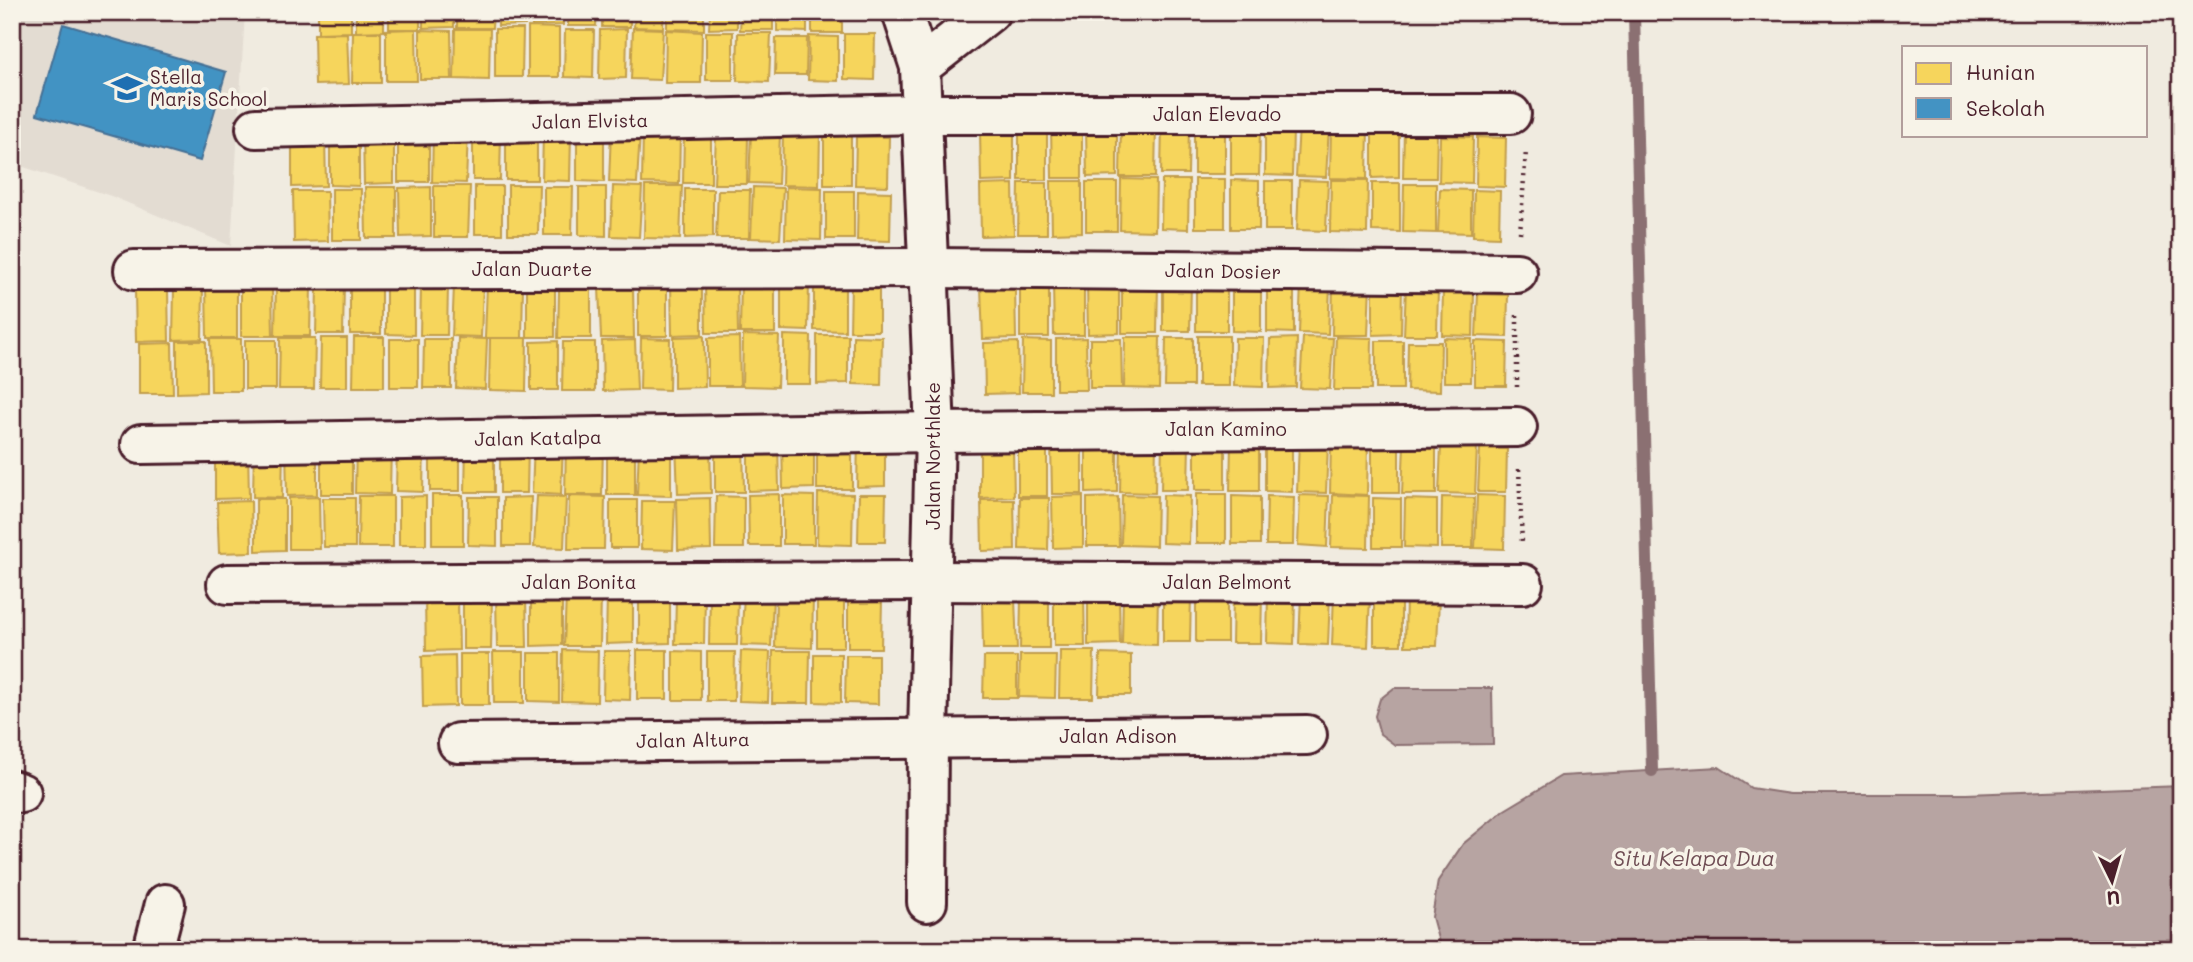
<svg xmlns="http://www.w3.org/2000/svg" width="2193" height="962" font-family="Mali,sans-serif">
<style>
.built{fill:#e3dcd2}
.water{fill:#b7a4a2;stroke:#8b6f72;stroke-width:2}
.homes{fill:#f6d55c;stroke:#c29e4d;stroke-width:2}
.schools{fill:#4393c3;stroke:#457095;stroke-width:2}
.lines{fill:none;stroke-linecap:round;stroke-linejoin:round}
.stream{stroke:#8b6f72;stroke-width:12}
.minor-casing{stroke:#4a1f2b;stroke-width:44}
.path{stroke:#4a1f2b;stroke-width:4.5;stroke-dasharray:2 5;stroke-linecap:butt}
.minor{stroke:#f7f3e8;stroke-width:38}
.labels{text-anchor:middle;stroke-width:7;stroke-linejoin:round;paint-order:stroke}
.poi-label{font-size:19px;fill:#4a1f2b;stroke:#f7f3e8;text-anchor:start}
.street-label{font-size:19px;fill:#4a1f2b;stroke:#f7f3e8}
.water-label{font-size:21px;font-style:italic;fill:#704e55;stroke:#f7f3e8}
</style>
<rect width="100%" height="100%" fill="#f0ebe0"/>
<filter id="ink" filterUnits="userSpaceOnUse"><feTurbulence type="fractalNoise" baseFrequency=".0143" numOctaves="2"/><feDisplacementMap in="SourceGraphic" scale="14" xChannelSelector="R" yChannelSelector="G"/><feConvolveMatrix kernelMatrix="1 2 1 2 8 2 1 2 1" color-interpolation-filters="sRGB"/></filter>
<g filter="url(#ink)">
<polygon class="built" points="12,12 245,12 231,246 111,196 12,163"/>
<g class="water">
<polygon points="1394,688 1492,688 1493,744 1395,745 1380,734 1375,716 1380,699"/>
<polygon points="1719,767 1751,788 1790,794 1966,794 2181,786 2181,950 1441,950 1432,917 1438,881 1463,844 1503,811 1561,776"/>
</g>
<g class="homes">
<polygon points="318,12 351,12 351,32 318,33"/>
<polygon points="356,12 384,12 384,31 356,32"/>
<rect x="389" y="12" width="31" height="17"/>
<polygon points="423,12 454,12 454,27 423,28"/>
<polygon points="457,12 493,12 492,28 457,28"/>
<polygon points="498,12 525,12 525,25 498,26"/>
<polygon points="532,12 563,12 563,25 532,26"/>
<polygon points="568,12 597,12 596,26 568,26"/>
<rect x="602" y="12" width="28" height="15"/>
<polygon points="635,12 664,12 663,28 634,27"/>
<polygon points="667,12 704,12 704,30 667,29"/>
<polygon points="710,12 737,12 737,28 709,29"/>
<polygon points="741,12 773,12 773,30 740,30"/>
<polygon points="777,12 807,12 807,32 777,31"/>
<rect x="812" y="12" width="30" height="21"/>
<polygon points="528,27 559,28 559,77 528,77"/>
<polygon points="633,28 663,29 660,80 631,79"/>
<polygon points="416,29 417,81 386,81 386,30"/>
<polygon points="455,29 490,29 489,80 454,79"/>
<polygon points="495,29 523,29 522,77 495,77"/>
<polygon points="627,29 626,78 599,79 600,30"/>
<polygon points="420,30 451,31 452,79 420,79"/>
<polygon points="565,30 594,30 593,78 564,77"/>
<polygon points="666,30 702,32 701,83 665,83"/>
<polygon points="353,32 381,32 381,83 352,83"/>
<rect x="706" y="32" width="27" height="48"/>
<polygon points="347,33 349,84 315,85 314,34"/>
<polygon points="738,33 771,33 769,82 737,81"/>
<polygon points="844,34 875,34 874,80 844,79"/>
<polygon points="809,36 838,37 838,81 808,80"/>
<polygon points="776,38 807,38 806,75 775,75"/>
<rect x="1194" y="125" width="31" height="49"/>
<polygon points="1121,126 1156,126 1155,177 1120,177"/>
<polygon points="1162,126 1189,126 1188,174 1161,174"/>
<polygon points="1299,126 1329,127 1326,177 1296,176"/>
<polygon points="1331,126 1368,126 1367,179 1330,178"/>
<polygon points="1051,127 1082,127 1082,178 1052,178"/>
<polygon points="1117,127 1117,176 1087,177 1086,128"/>
<polygon points="1231,127 1260,127 1259,175 1231,175"/>
<polygon points="1265,127 1293,127 1292,176 1265,175"/>
<rect x="1019" y="129" width="28" height="51"/>
<polygon points="1372,129 1399,129 1399,177 1372,178"/>
<polygon points="1404,129 1437,130 1436,178 1403,178"/>
<polygon points="506,130 537,131 537,180 506,180"/>
<polygon points="433,131 468,132 466,183 432,182"/>
<polygon points="473,131 501,132 500,180 473,180"/>
<polygon points="611,131 640,132 637,183 609,182"/>
<polygon points="643,131 680,132 679,184 642,183"/>
<polygon points="980,131 1014,131 1014,181 981,182"/>
<polygon points="394,132 394,183 364,184 363,133"/>
<polygon points="543,132 571,133 570,181 542,180"/>
<polygon points="577,132 604,133 604,182 577,181"/>
<polygon points="429,133 429,182 398,182 398,134"/>
<polygon points="751,133 780,134 778,184 749,183"/>
<polygon points="783,133 820,133 819,186 782,185"/>
<polygon points="330,134 359,135 359,186 330,185"/>
<polygon points="684,135 711,135 711,183 683,183"/>
<polygon points="716,135 748,136 747,184 714,184"/>
<polygon points="325,136 326,186 292,187 292,137"/>
<rect x="824" y="136" width="27" height="49"/>
<polygon points="1440,136 1473,137 1472,183 1439,182"/>
<polygon points="856,137 889,137 888,186 855,185"/>
<polygon points="1477,137 1506,138 1505,187 1476,186"/>
<polygon points="1121,179 1156,180 1155,231 1120,230"/>
<rect x="1195" y="179" width="30" height="49"/>
<polygon points="1162,180 1189,180 1188,229 1161,228"/>
<polygon points="1231,180 1259,181 1259,229 1231,229"/>
<polygon points="1299,180 1328,181 1326,231 1297,230"/>
<polygon points="1331,180 1368,180 1367,233 1330,232"/>
<polygon points="1051,181 1082,181 1082,232 1052,233"/>
<rect x="1265" y="181" width="27" height="49"/>
<rect x="1086" y="182" width="31" height="49"/>
<polygon points="1019,183 1047,183 1047,234 1018,234"/>
<polygon points="1372,183 1400,183 1400,232 1372,231"/>
<polygon points="1013,184 1014,235 981,236 980,185"/>
<polygon points="1404,184 1436,184 1436,233 1403,232"/>
<polygon points="508,185 539,185 538,234 508,234"/>
<polygon points="434,186 470,186 468,237 434,237"/>
<rect x="475" y="186" width="27" height="48"/>
<polygon points="613,186 642,187 639,237 611,236"/>
<polygon points="645,186 682,186 680,239 644,238"/>
<polygon points="365,187 396,187 396,238 366,238"/>
<polygon points="431,187 431,236 400,237 399,188"/>
<polygon points="544,187 573,187 572,235 544,235"/>
<polygon points="579,187 606,187 606,236 579,235"/>
<polygon points="753,187 783,188 780,239 751,238"/>
<polygon points="786,187 822,188 821,240 785,239"/>
<rect x="332" y="189" width="29" height="51"/>
<polygon points="685,189 713,189 713,237 685,238"/>
<polygon points="1440,189 1471,190 1471,233 1438,232"/>
<polygon points="718,190 750,190 749,238 716,238"/>
<polygon points="1474,190 1500,191 1499,237 1473,236"/>
<polygon points="293,191 327,191 328,241 294,242"/>
<rect x="826" y="191" width="28" height="48"/>
<polygon points="858,191 891,192 890,241 857,240"/>
<polygon points="814,281 845,281 845,331 814,330"/>
<polygon points="1227,281 1227,331 1196,331 1196,282"/>
<polygon points="741,282 775,282 775,333 740,333"/>
<polygon points="781,282 809,282 808,331 781,330"/>
<polygon points="1301,282 1330,284 1328,334 1299,333"/>
<polygon points="1333,282 1370,283 1368,335 1332,335"/>
<polygon points="671,283 702,283 702,334 672,335"/>
<polygon points="851,283 879,283 879,331 850,331"/>
<polygon points="1122,283 1158,283 1157,333 1122,333"/>
<polygon points="1163,283 1191,283 1190,331 1163,331"/>
<rect x="350" y="284" width="31" height="50"/>
<polygon points="705,284 737,284 738,333 706,333"/>
<polygon points="1053,284 1084,284 1084,335 1054,335"/>
<polygon points="1119,284 1119,333 1088,334 1087,285"/>
<polygon points="1232,284 1261,284 1261,332 1232,331"/>
<polygon points="1267,284 1294,284 1294,333 1267,332"/>
<polygon points="276,285 311,285 310,336 275,336"/>
<polygon points="344,285 343,334 316,334 317,286"/>
<polygon points="454,285 483,286 481,337 452,336"/>
<polygon points="487,285 523,286 522,338 485,338"/>
<rect x="638" y="285" width="29" height="51"/>
<polygon points="1049,285 1049,337 1020,337 1020,286"/>
<polygon points="237,286 237,338 207,338 206,287"/>
<polygon points="386,286 414,286 414,335 386,334"/>
<polygon points="448,286 447,335 420,335 421,287"/>
<polygon points="1373,286 1402,286 1401,334 1373,335"/>
<polygon points="241,287 272,287 273,336 241,336"/>
<polygon points="599,287 633,287 634,338 601,338"/>
<polygon points="1015,287 1016,338 983,339 981,288"/>
<polygon points="1406,287 1438,287 1437,335 1404,335"/>
<polygon points="174,288 203,288 202,339 173,340"/>
<rect x="527" y="289" width="28" height="48"/>
<polygon points="168,290 169,341 136,342 135,291"/>
<polygon points="559,290 591,290 591,338 558,338"/>
<polygon points="1443,290 1474,291 1473,336 1442,335"/>
<polygon points="1478,294 1508,295 1507,337 1476,336"/>
<polygon points="743,335 779,336 777,387 742,386"/>
<polygon points="784,335 811,336 810,384 784,384"/>
<polygon points="817,335 848,335 848,383 817,384"/>
<polygon points="704,336 705,387 674,388 674,337"/>
<polygon points="853,336 882,337 881,385 853,384"/>
<rect x="1198" y="336" width="31" height="50"/>
<polygon points="354,337 384,337 384,387 353,387"/>
<polygon points="739,337 740,386 708,386 708,338"/>
<polygon points="1125,337 1160,337 1159,389 1124,388"/>
<polygon points="1303,337 1333,338 1330,389 1300,388"/>
<polygon points="1336,337 1372,338 1371,390 1334,390"/>
<polygon points="280,338 315,338 314,389 279,389"/>
<polygon points="321,338 347,338 347,387 320,387"/>
<polygon points="458,338 487,339 485,389 456,388"/>
<polygon points="490,338 527,338 526,391 489,390"/>
<polygon points="641,338 670,339 669,390 640,389"/>
<polygon points="1086,338 1087,390 1056,390 1056,339"/>
<polygon points="1166,338 1193,338 1193,386 1165,386"/>
<polygon points="1235,338 1264,338 1263,387 1234,386"/>
<polygon points="1297,338 1296,387 1269,388 1270,339"/>
<polygon points="1444,338 1472,339 1471,382 1444,382"/>
<polygon points="210,339 241,339 241,391 211,391"/>
<rect x="390" y="339" width="28" height="48"/>
<polygon points="424,339 451,339 451,388 423,388"/>
<polygon points="1090,339 1121,339 1122,388 1090,388"/>
<rect x="245" y="340" width="31" height="49"/>
<polygon points="635,340 637,390 603,391 602,341"/>
<polygon points="1023,340 1051,341 1051,392 1022,392"/>
<polygon points="177,341 206,341 206,392 177,393"/>
<polygon points="558,341 558,390 531,390 531,342"/>
<rect x="1376" y="341" width="27" height="48"/>
<polygon points="1475,341 1507,342 1506,386 1475,386"/>
<polygon points="563,342 595,342 595,391 562,391"/>
<polygon points="1018,342 1019,393 985,394 984,343"/>
<polygon points="1408,342 1441,342 1440,391 1407,390"/>
<polygon points="172,343 173,394 139,394 139,344"/>
<rect x="817" y="438" width="35" height="51"/>
<polygon points="858,438 885,438 885,486 857,487"/>
<polygon points="778,439 779,490 748,491 748,440"/>
<polygon points="782,440 814,440 814,488 783,489"/>
<polygon points="715,441 743,441 744,492 715,492"/>
<polygon points="1121,441 1156,442 1155,493 1120,492"/>
<polygon points="1162,441 1189,442 1188,490 1161,490"/>
<rect x="1195" y="441" width="30" height="49"/>
<rect x="430" y="442" width="30" height="49"/>
<polygon points="1265,442 1292,443 1292,492 1265,491"/>
<polygon points="1299,442 1328,443 1326,493 1297,492"/>
<polygon points="1331,442 1368,442 1367,495 1330,493"/>
<polygon points="356,443 391,444 390,494 355,493"/>
<polygon points="397,443 424,444 423,492 396,491"/>
<polygon points="534,443 563,444 561,495 532,493"/>
<polygon points="566,443 603,444 602,495 565,495"/>
<polygon points="710,443 711,493 678,494 676,444"/>
<polygon points="1051,443 1082,443 1082,494 1052,494"/>
<polygon points="1117,443 1117,492 1086,493 1086,444"/>
<polygon points="1231,443 1259,443 1259,491 1230,491"/>
<polygon points="317,444 317,495 287,496 286,445"/>
<polygon points="466,444 494,445 494,492 465,492"/>
<polygon points="500,444 528,444 527,493 500,493"/>
<rect x="321" y="445" width="31" height="49"/>
<rect x="1018" y="445" width="29" height="51"/>
<rect x="1372" y="445" width="27" height="48"/>
<polygon points="1404,445 1436,446 1436,494 1402,494"/>
<polygon points="254,446 283,446 282,498 253,497"/>
<polygon points="607,446 635,447 635,495 607,495"/>
<polygon points="1441,446 1477,446 1475,494 1439,493"/>
<polygon points="248,447 249,498 215,499 215,448"/>
<polygon points="639,447 671,448 671,496 637,495"/>
<polygon points="980,447 1013,447 1014,497 980,498"/>
<polygon points="1480,448 1507,449 1506,492 1478,492"/>
<polygon points="818,493 853,494 852,545 817,544"/>
<polygon points="779,494 779,546 749,546 748,495"/>
<polygon points="859,494 886,494 885,542 858,542"/>
<rect x="1196" y="494" width="30" height="49"/>
<rect x="432" y="495" width="31" height="50"/>
<polygon points="783,495 814,496 814,544 783,544"/>
<polygon points="1122,495 1157,496 1156,546 1121,545"/>
<polygon points="1163,495 1190,496 1189,544 1162,543"/>
<polygon points="1300,495 1329,496 1327,547 1298,545"/>
<polygon points="1333,495 1369,496 1368,548 1331,547"/>
<polygon points="1477,495 1505,496 1504,549 1475,548"/>
<polygon points="359,496 393,496 393,547 358,547"/>
<polygon points="426,496 426,545 399,545 399,497"/>
<polygon points="537,496 566,497 564,548 534,547"/>
<polygon points="569,496 605,497 604,549 568,549"/>
<polygon points="716,496 744,497 744,548 715,548"/>
<polygon points="1083,496 1083,547 1053,548 1052,497"/>
<polygon points="1232,496 1260,497 1260,544 1232,544"/>
<polygon points="1267,496 1294,497 1293,545 1266,545"/>
<polygon points="319,497 320,549 289,549 289,498"/>
<polygon points="469,497 497,497 497,546 468,545"/>
<polygon points="531,497 530,546 503,546 503,498"/>
<polygon points="1118,497 1119,546 1087,546 1087,498"/>
<polygon points="1442,497 1474,498 1473,548 1441,548"/>
<polygon points="323,498 355,498 355,547 324,547"/>
<polygon points="710,498 711,549 678,550 677,499"/>
<polygon points="1020,498 1049,498 1048,550 1019,549"/>
<polygon points="1373,498 1401,499 1401,547 1373,547"/>
<polygon points="256,499 285,499 285,550 256,551"/>
<polygon points="1405,499 1437,500 1437,548 1404,547"/>
<rect x="610" y="500" width="27" height="48"/>
<polygon points="981,500 1014,500 1015,550 982,551"/>
<polygon points="251,501 252,552 219,553 217,502"/>
<polygon points="642,501 675,501 673,550 641,549"/>
<polygon points="1123,593 1158,594 1157,645 1122,644"/>
<polygon points="1163,593 1191,594 1190,642 1163,642"/>
<rect x="1196" y="593" width="31" height="49"/>
<polygon points="639,594 670,594 670,643 639,644"/>
<polygon points="1268,594 1295,595 1294,644 1267,643"/>
<polygon points="1301,594 1330,595 1328,645 1299,644"/>
<polygon points="1334,594 1370,594 1368,647 1332,645"/>
<polygon points="566,595 601,595 600,646 564,646"/>
<polygon points="607,595 633,595 633,643 606,644"/>
<polygon points="744,595 773,596 771,646 741,645"/>
<polygon points="776,595 813,595 812,648 775,647"/>
<polygon points="1054,595 1084,595 1085,646 1054,646"/>
<polygon points="1119,595 1120,644 1088,645 1088,596"/>
<polygon points="1233,595 1262,595 1261,643 1232,643"/>
<polygon points="526,596 527,647 497,647 496,597"/>
<polygon points="676,596 705,596 704,644 675,644"/>
<polygon points="710,596 738,596 737,645 709,645"/>
<polygon points="531,597 562,597 562,645 531,646"/>
<polygon points="1021,597 1049,597 1049,648 1020,648"/>
<rect x="1374" y="597" width="27" height="48"/>
<polygon points="1406,597 1439,598 1437,646 1405,646"/>
<polygon points="463,598 492,598 491,649 463,649"/>
<polygon points="844,598 844,647 817,647 817,599"/>
<polygon points="848,599 882,599 881,648 848,648"/>
<polygon points="982,599 1015,599 1017,649 983,649"/>
<polygon points="458,600 459,650 426,651 425,601"/>
<polygon points="563,650 598,651 597,702 562,701"/>
<rect x="637" y="650" width="30" height="49"/>
<polygon points="604,651 631,651 630,700 603,699"/>
<polygon points="673,651 701,652 701,700 673,700"/>
<polygon points="741,651 770,652 768,702 739,701"/>
<polygon points="773,651 810,651 809,703 772,703"/>
<polygon points="1060,651 1094,651 1093,698 1059,698"/>
<polygon points="493,652 524,652 524,703 494,703"/>
<polygon points="707,652 735,652 734,701 707,701"/>
<polygon points="528,653 559,653 559,702 528,701"/>
<rect x="460" y="654" width="29" height="51"/>
<polygon points="814,654 841,654 841,703 814,702"/>
<polygon points="1100,654 1131,655 1131,695 1099,695"/>
<polygon points="455,655 456,706 423,707 422,656"/>
<polygon points="846,655 878,655 878,704 845,703"/>
<polygon points="1020,655 1056,655 1055,698 1019,697"/>
<polygon points="984,657 1017,657 1017,698 983,698"/>
</g>
<polygon class="schools" points="63,24 226,72 200,161 37,114"/>
<g class="lines">
<polyline class="stream" points="1634,12 1652,771"/>
<g class="minor-casing">
<g id="minor">
<polyline points="902,12 920,67 935,432 928,737 927,902"/>
<polyline points="920,67 990,12"/>
<polyline points="256,128 923,114 1511,114"/>
<polyline points="134,270 929,268 1517,273"/>
<polyline points="141,444 935,432 1517,427"/>
<polyline points="227,584 932,581 1523,584"/>
<polyline points="458,743 1307,735"/>
<polyline points="12,790 21,793"/>
<polyline points="153,950 165,904"/>
</g>
</g>
<g class="path">
<polyline points="1520,233 1526,151"/>
<polyline points="1517,315 1517,387"/>
<polyline points="1519,469 1522,544"/>
</g>
<use href="#minor" class="minor"/>
</g>
</g>
<defs>
<g id="school-bare" transform="scale(2.415)"><path d="M0-5L7-2L0 1L-7-2ZM-4 1L0 2.5L4 1V4Q0 6-4 4Z" fill="#1f6fb2" stroke="#f7f3e8" stroke-width="2.5" paint-order="stroke"/></g>
</defs>
<g fill-rule="evenodd">
<use href="#school-bare" x="127" y="88"/>
</g>
<g class="labels">
<g class="poi-label">
<text x="150" y="84">Stella<tspan x="150" dy="22">Maris School</tspan></text>
</g>
<g class="street-label">
<text x="1217" y="121">Jalan Elevado</text>
<text transform="translate(590 121) rotate(-1)" y="7">Jalan Elvista</text>
<text x="532" y="276">Jalan Duarte</text>
<text transform="translate(1223 271) rotate(1)" y="7">Jalan Dosier</text>
<text x="1226" y="436">Jalan Kamino</text>
<text transform="translate(538 438) rotate(-1)" y="7">Jalan Katalpa</text>
<text transform="translate(933 456) rotate(-90)" y="7">Jalan Northlake</text>
<text x="579" y="589">Jalan Bonita</text>
<text x="1227" y="589">Jalan Belmont</text>
<text x="1118" y="743">Jalan Adison</text>
<text transform="translate(693 740) rotate(-1)" y="7">Jalan Altura</text>
</g>
<g class="water-label">
<text x="1694" y="866">Situ Kelapa Dua</text>
</g>
</g>
<rect width="2193" height="962" fill="none" stroke="#f7f3e8" stroke-width="42"/>
<rect x="21" y="21" width="2151" height="920" fill="none" stroke="#4a1f2b" stroke-width="2.5" filter="url(#ink)"/>
<rect x="1902" y="46" width="245" height="91" fill="#f7f3e8" stroke="#b29e9c" stroke-width="2"/>
<rect x="1916" y="63" width="35" height="21" fill="#f6d55c" stroke="#b29e9c" stroke-width="2"/>
<text x="1966" y="80" font-size="21" fill="#4a1f2b">Hunian</text>
<rect x="1916" y="98" width="35" height="21" fill="#4393c3" stroke="#b29e9c" stroke-width="2"/>
<text x="1966" y="116" font-size="21" fill="#4a1f2b">Sekolah</text>
<g transform="translate(2112 881) rotate(175)" stroke="#f7f3e8" stroke-width="5" paint-order="stroke">
<path d="M0-5L12 26L0 18L-12 26Z" fill="#4a1f2b"/>
<text y="-10" font-size="19" font-weight="bold" text-anchor="middle" fill="#4a1f2b">U</text>
</g>
</svg>
